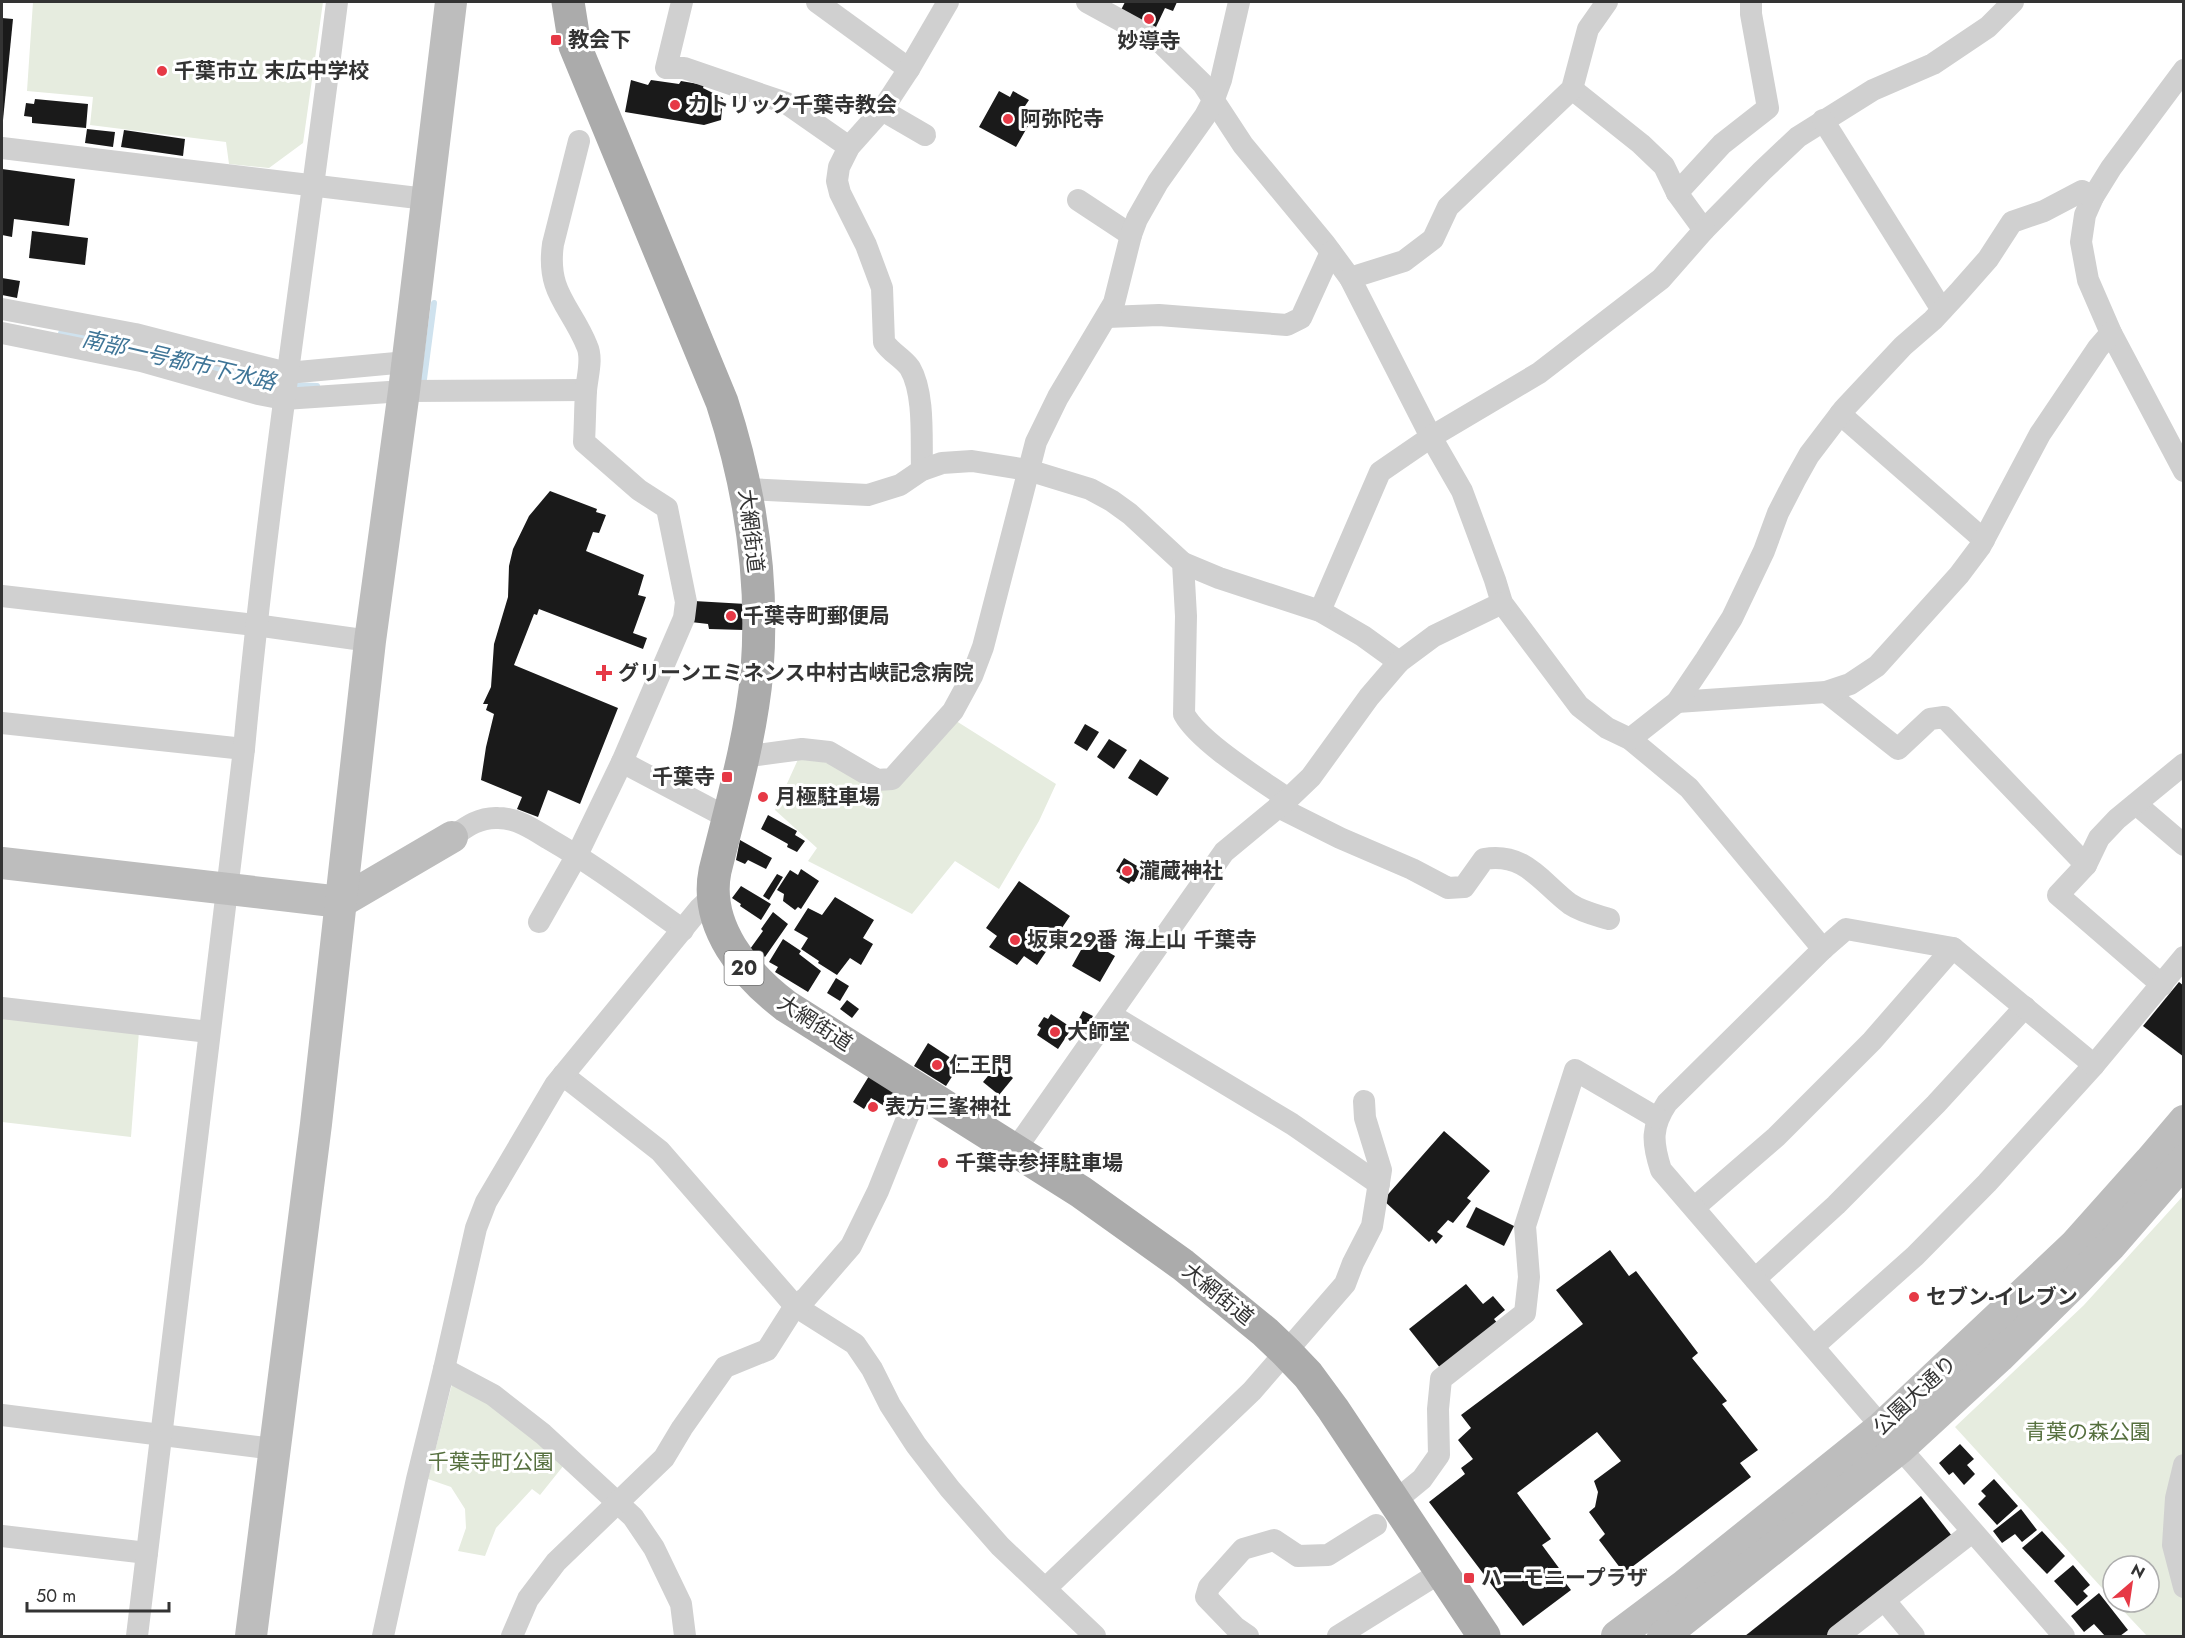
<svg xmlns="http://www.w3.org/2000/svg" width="2185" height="1638" font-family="Jost,'Noto Sans JP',sans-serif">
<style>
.green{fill:#e6ecdf}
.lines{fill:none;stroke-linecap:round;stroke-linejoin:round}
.stream{stroke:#cfe2ee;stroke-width:6}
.building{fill:#1a1a1a}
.street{stroke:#d0d0d0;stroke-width:22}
.secondary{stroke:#bdbdbd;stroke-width:32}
.primary{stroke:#ababab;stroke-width:33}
.poi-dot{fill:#e63946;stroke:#fff;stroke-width:2}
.labels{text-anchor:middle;stroke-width:6;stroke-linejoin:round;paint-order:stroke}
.shield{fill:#fff;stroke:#707070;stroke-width:1.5}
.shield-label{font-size:20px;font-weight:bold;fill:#333}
.poi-label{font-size:21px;font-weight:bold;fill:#333;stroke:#fff;text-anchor:start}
.street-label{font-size:21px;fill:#333;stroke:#fff}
.park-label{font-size:21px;fill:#56703f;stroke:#fff}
.water-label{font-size:22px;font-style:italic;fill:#3f7597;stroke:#fff}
</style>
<rect width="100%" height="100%" fill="#fff"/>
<g class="green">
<polygon points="33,2 323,2 303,143 269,168 229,164 226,142 90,125 93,97 27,91"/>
<polygon points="953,719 1056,784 1039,821 999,889 955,861 912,914 808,861 817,848 775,810 800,755 826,757 878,786"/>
<polygon points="2,1015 139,1031 131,1137 2,1122"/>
<polygon points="2183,1196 2183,1636 2147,1636 2115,1602 2149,1602 2149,1566 2113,1566 2113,1600 1955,1427 2084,1305"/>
<polygon points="453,1380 490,1400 564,1465 540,1495 532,1489 496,1528 485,1556 458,1551 466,1528 465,1509 451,1487 428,1479"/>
</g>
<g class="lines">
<g class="stream">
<polyline points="61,333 156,353 264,382 281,384"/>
<polyline points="414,380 424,379 434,303"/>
<polyline points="292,385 317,386"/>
</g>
</g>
<g class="building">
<polygon points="1125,2 1177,2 1173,11 1165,8 1156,27 1121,10"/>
<polygon points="2,18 13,19 3,120 2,120"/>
<polygon points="631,80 648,85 651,80 679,84 681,81 704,85 703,88 723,98 721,120 704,125 625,112"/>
<polygon points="999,91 1010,97 1013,91 1029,100 1025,106 1036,112 1016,147 979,127"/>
<polygon points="35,99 88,104 86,128 32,123 32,117 24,116 26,103 34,104"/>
<polygon points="87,129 115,132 113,147 85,143"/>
<polygon points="124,130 185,139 183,156 121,147"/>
<polygon points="2,169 75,179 69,226 14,219 12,237 2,235"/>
<polygon points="32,231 88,238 85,265 29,258"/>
<polygon points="2,278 20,281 17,298 2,295"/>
<polygon points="550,491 597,509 596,512 606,515 599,533 593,532 586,551 644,575 638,595 646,597 633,633 647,638 643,649 539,609 537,615 534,614 514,665 618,708 580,804 548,790 538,817 517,809 522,797 481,780 486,747 494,714 486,710 488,704 483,704 491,687 494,644 508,597 509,566 513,549 529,516"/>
<polygon points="694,601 746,604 744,630 709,629 708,624 691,622"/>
<polygon points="1085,724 1099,732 1087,751 1074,743"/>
<polygon points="1109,739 1127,750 1114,769 1097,757"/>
<polygon points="1140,759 1169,778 1157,796 1128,778"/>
<polygon points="768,815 797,831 795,835 805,841 797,852 787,847 788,844 761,829"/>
<polygon points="740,840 772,858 766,869 748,860 745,864 736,860"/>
<polygon points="1124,858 1142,869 1134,882 1131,881 1129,884 1119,878 1121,874 1116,871"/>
<polygon points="801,869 819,881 801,909 798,907 795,910 783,901 784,894 777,890 790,870 798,875"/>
<polygon points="777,874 783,877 769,900 763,896"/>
<polygon points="1019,881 1070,916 1037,965 1024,956 1017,965 989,947 997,936 986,928"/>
<polygon points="741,886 771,904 761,920 740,906 741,904 732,898"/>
<polygon points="835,897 874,920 863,938 873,944 861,965 850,958 837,975 818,963 819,961 801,949 808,938 794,930 808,908 822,915"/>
<polygon points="773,912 788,924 765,957 762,954 760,956 750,949 763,931 761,929"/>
<polygon points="1090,934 1111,946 1108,952 1115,956 1100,982 1072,966"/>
<polygon points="783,939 801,951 799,954 821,971 808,992 775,972 778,967 769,962"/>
<polygon points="836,978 849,986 840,1001 827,993"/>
<polygon points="2179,982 2184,986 2184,1057 2143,1026"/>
<polygon points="847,1000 859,1009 852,1018 840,1009"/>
<polygon points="1083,1011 1093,1016 1084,1031 1075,1026"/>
<polygon points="1051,1014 1072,1028 1058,1049 1037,1035 1041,1028 1038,1026 1044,1017 1048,1019"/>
<polygon points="928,1043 960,1064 946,1086 914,1066"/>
<polygon points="997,1065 1013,1078 999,1095 983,1082"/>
<polygon points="869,1076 905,1098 896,1113 871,1098 864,1109 853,1102"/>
<polygon points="1444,1131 1490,1171 1467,1198 1471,1201 1453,1223 1448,1220 1437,1232 1443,1236 1436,1244 1432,1239 1429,1242 1383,1200"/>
<polygon points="1476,1207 1514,1226 1504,1246 1466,1227"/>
<polygon points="1610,1250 1629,1276 1636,1271 1698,1353 1692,1358 1727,1401 1722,1404 1758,1450 1740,1463 1751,1477 1624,1573 1599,1540 1605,1534 1589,1512 1595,1507 1598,1492 1594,1481 1621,1461 1597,1432 1517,1493 1551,1539 1542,1545 1567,1579 1564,1581 1571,1590 1523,1626 1429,1502 1465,1474 1461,1468 1473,1459 1458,1440 1471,1428 1461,1415 1583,1324 1556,1290"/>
<polygon points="1466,1284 1483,1304 1493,1296 1505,1310 1494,1319 1498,1324 1441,1369 1409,1329"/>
<polygon points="1960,1444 1974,1459 1967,1465 1975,1474 1964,1485 1953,1472 1949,1475 1939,1463"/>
<polygon points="1994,1479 2018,1506 1997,1525 1978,1504 1986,1496 1981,1491"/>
<polygon points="1921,1496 1952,1536 1826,1636 1745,1636"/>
<polygon points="2021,1509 2037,1530 2022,1542 2015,1534 2002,1543 1993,1531"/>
<polygon points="2042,1531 2065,1556 2047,1574 2022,1548"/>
<polygon points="2073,1565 2090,1585 2083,1591 2088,1596 2077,1606 2054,1581"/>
<polygon points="2099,1593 2128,1630 2120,1636 2105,1636 2094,1624 2084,1632 2071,1616"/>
</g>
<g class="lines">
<g class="street">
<polyline points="682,2 666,68 684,68 786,103 849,147"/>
<polyline points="817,2 909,69"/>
<polyline points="1087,2 1160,42 1203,84 1243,145 1325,244 1350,278 1431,437 1462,491 1495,580 1502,603 1579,706 1607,728 1630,739 1689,788 1823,949"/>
<polyline points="2184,70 2111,168 2093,197 2085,215 2081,242 2088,280 2111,333 2184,471"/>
<polyline points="1572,89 1641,144 1664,166 1677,193 1704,230 1762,171 1798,137 1873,90 1933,64 1988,27 2013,2"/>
<polyline points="882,110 925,135"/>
<polyline points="1823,120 1942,310"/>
<polyline points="2,148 426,199"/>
<polyline points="1677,193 1722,144 1768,108 1751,14 1751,2"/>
<polyline points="1078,200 1131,235"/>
<polyline points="1350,278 1404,261 1433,239 1448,207 1572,89 1588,29 1607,2"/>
<polyline points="2,309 135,334 287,373 407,362"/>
<polyline points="1107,317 1159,315 1287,325 1301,318 1331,252"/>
<polyline points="2,333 141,361 258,394 284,399 404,391 586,390"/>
<polyline points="1840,414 1984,540"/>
<path d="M922 470C921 440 925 394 910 368 903 358 890 352 884 342L882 288 866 245 840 193 837 181 839 167 849 147 882 110 909 69 948 2"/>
<path d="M746 489 868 495 900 485 922 470 942 463 972 461 1028 470 1090 489 1112 501 1130 514 1183 563 1186 616 1184 714C1199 742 1261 780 1288 799"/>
<polyline points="1183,563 1219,578 1320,611 1363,636 1399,662"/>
<polyline points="2,596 255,625 370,641"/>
<polyline points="1320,611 1380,472 1431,437 1539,373 1661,279 1704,230"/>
<polyline points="1826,692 1898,749 1930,719 1944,717 2086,865"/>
<polyline points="1677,702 1826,692 1850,684 1877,666 1959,575 1980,547 2040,434 2098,348 2111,333"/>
<polyline points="2,723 244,749"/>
<polyline points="1630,739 1677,702 1706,659 1732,618 1764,551 1778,513 1795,480 1809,455 1844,409 1903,346 1933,320 1958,293 1988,259 2012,222 2044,211 2082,191 2093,197"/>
<polyline points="742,757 802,749 829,752 877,780 892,779 953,711 972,676 983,647 1036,442 1058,397 1114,303 1131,235 1137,219 1158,182 1205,116 1214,99 1221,80 1239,2"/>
<polyline points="622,762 728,818"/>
<polyline points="2136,804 2184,845"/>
<path d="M1278 807 1340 838 1412 869 1448 888 1464 887 1484 859C1525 852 1541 882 1570 904 1582 912 1596 915 1609 919"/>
<path d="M452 837C466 827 479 817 498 818 517 818 533 829 549 839 596 866 639 899 683 930"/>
<path d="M539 922 577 855 622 762 684 618 686 602 667 508 639 490 584 442C585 425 585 408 586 391 587 377 593 359 587 346 571 306 546 293 553 244L579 141"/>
<polyline points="2162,985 2058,895 2086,865 2099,838 2117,819 2184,764"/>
<polyline points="2,1008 209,1032"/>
<polyline points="1111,1015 1292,1124 1379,1184"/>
<polyline points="563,1075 660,1151 795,1306 855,1344 872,1369 890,1405 916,1445 950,1489 1000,1546 1095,1636"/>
<polyline points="1015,1150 1224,852 1288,799 1311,777 1369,697 1399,662 1434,636 1502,603"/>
<polyline points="1695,1207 1776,1137 1872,1041 1953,948"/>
<polyline points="1755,1279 1836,1205 1936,1104 2025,1007"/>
<polyline points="1814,1346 1915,1256 1987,1183 2094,1065 2184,957"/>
<polyline points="444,1369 493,1395 543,1434 633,1517 654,1548 681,1604 685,1636"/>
<polyline points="2,1415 274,1449"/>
<path d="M1882 1427 1661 1170C1652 1142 1651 1127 1667 1103L1823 949 1846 929 1953 948 2094 1065"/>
<polyline points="1900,1448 2064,1636"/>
<polyline points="2184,1465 2176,1498 2173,1545 2184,1587"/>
<polyline points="1394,1502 1422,1479 1439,1455 1438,1409 1441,1379 1525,1313 1529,1277 1525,1226 1575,1070 1657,1118"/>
<polyline points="2,1536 147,1553"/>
<polyline points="1046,1588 1252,1391 1345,1284 1353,1263 1372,1226 1381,1170 1365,1118 1364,1101"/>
<polyline points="1885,1601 1914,1636"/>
<path d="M137 1636 244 749C267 499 306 251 337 2"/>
<polyline points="383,1636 417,1479 444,1369 476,1228 486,1202 555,1085 700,908 712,897"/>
<polyline points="512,1636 528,1599 556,1562 664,1458 682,1428 725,1367 767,1350 795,1306 806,1298 851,1246 878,1191 908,1116 921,1090"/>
<polyline points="1248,1636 1235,1627 1206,1597 1209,1587 1243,1549 1274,1540 1298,1556 1328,1555 1376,1525"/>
<polyline points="1338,1636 1441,1572"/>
<polyline points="1838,1636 1972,1532"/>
</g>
<g class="secondary">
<polyline points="2,863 341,902 452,837"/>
<polyline points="251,1636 316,1124 370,641 404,391 451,2"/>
<polyline points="1617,1636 1685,1585 1882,1427 2075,1245 2150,1161 2184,1121"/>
<polyline points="1663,1636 1900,1448 1999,1357 2075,1282 2111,1245 2184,1161"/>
</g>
<path class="primary" d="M568 2 575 46 722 402C750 488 764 580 757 671 751 738 731 806 715 871 704 926 745 975 786 1006L1081 1192 1183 1265 1265 1332 1287 1353 1308 1375 1333 1409 1484 1636"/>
</g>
<g class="poi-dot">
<circle cx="1149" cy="19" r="6"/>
<rect x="550" y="34" width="12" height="12" rx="3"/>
<circle cx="162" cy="71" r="6"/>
<circle cx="675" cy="105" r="6"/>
<circle cx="1008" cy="119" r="6"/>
<circle cx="731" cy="616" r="6"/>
<path d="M601 664h6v6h6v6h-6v6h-6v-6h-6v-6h6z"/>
<rect x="721" y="771" width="12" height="12" rx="3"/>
<circle cx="763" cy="797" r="6"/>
<circle cx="1127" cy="871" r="6"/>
<circle cx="1015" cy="940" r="6"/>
<circle cx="1055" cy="1032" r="6"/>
<circle cx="937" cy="1065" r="6"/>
<circle cx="873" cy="1107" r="6"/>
<circle cx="943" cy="1163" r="6"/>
<circle cx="1914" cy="1297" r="6"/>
<rect x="1463" y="1572" width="12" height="12" rx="3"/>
</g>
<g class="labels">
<rect class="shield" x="724.5" y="951" width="39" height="34" rx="4.5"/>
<g class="shield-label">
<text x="744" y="975">20</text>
</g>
<g class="poi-label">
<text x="568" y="47">教会下</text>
<text x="1149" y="48" text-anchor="middle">妙導寺</text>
<text x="174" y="78">千葉市立 末広中学校</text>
<text x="687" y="112">カトリック千葉寺教会</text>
<text x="1020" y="126">阿弥陀寺</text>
<text x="743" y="623">千葉寺町郵便局</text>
<text x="618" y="680">グリーンエミネンス中村古峡記念病院</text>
<text x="715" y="784" text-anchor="end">千葉寺</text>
<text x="775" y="804">月極駐車場</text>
<text x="1139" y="878">瀧蔵神社</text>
<text x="1027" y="947">坂東29番 海上山 千葉寺</text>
<text x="1067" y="1039">大師堂</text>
<text x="949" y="1072">仁王門</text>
<text x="885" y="1114">表方三峯神社</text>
<text x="955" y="1170">千葉寺参拝駐車場</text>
<text x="1926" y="1304">セブン-イレブン</text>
<text x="1481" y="1585">ハーモニープラザ</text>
</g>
<g class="street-label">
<text transform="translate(751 531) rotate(83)" y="7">大網街道</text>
<text transform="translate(815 1023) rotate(33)" y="7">大網街道</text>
<text transform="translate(1218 1294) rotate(39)" y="7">大網街道</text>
<text transform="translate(1915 1395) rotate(-43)" y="7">公園大通り</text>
</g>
<g class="park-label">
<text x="2088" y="1439">青葉の森公園</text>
<text x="491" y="1469">千葉寺町公園</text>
</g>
<g class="water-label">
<text transform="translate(179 360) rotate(13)" y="8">南部一号都市下水路</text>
</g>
</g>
<rect width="2185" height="1638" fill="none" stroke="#333333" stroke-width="6"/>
<g transform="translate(2131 1584) rotate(29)"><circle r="28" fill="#ffffff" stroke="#adadad" stroke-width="1.5"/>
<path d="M0-4.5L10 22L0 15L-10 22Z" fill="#e63946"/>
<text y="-9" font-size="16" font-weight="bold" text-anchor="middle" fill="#333333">N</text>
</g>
<path d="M27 1602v9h142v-9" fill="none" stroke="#333333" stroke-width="3"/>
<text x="36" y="1602" font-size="18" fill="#333333" stroke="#ffffff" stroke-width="4.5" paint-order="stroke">50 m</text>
</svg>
